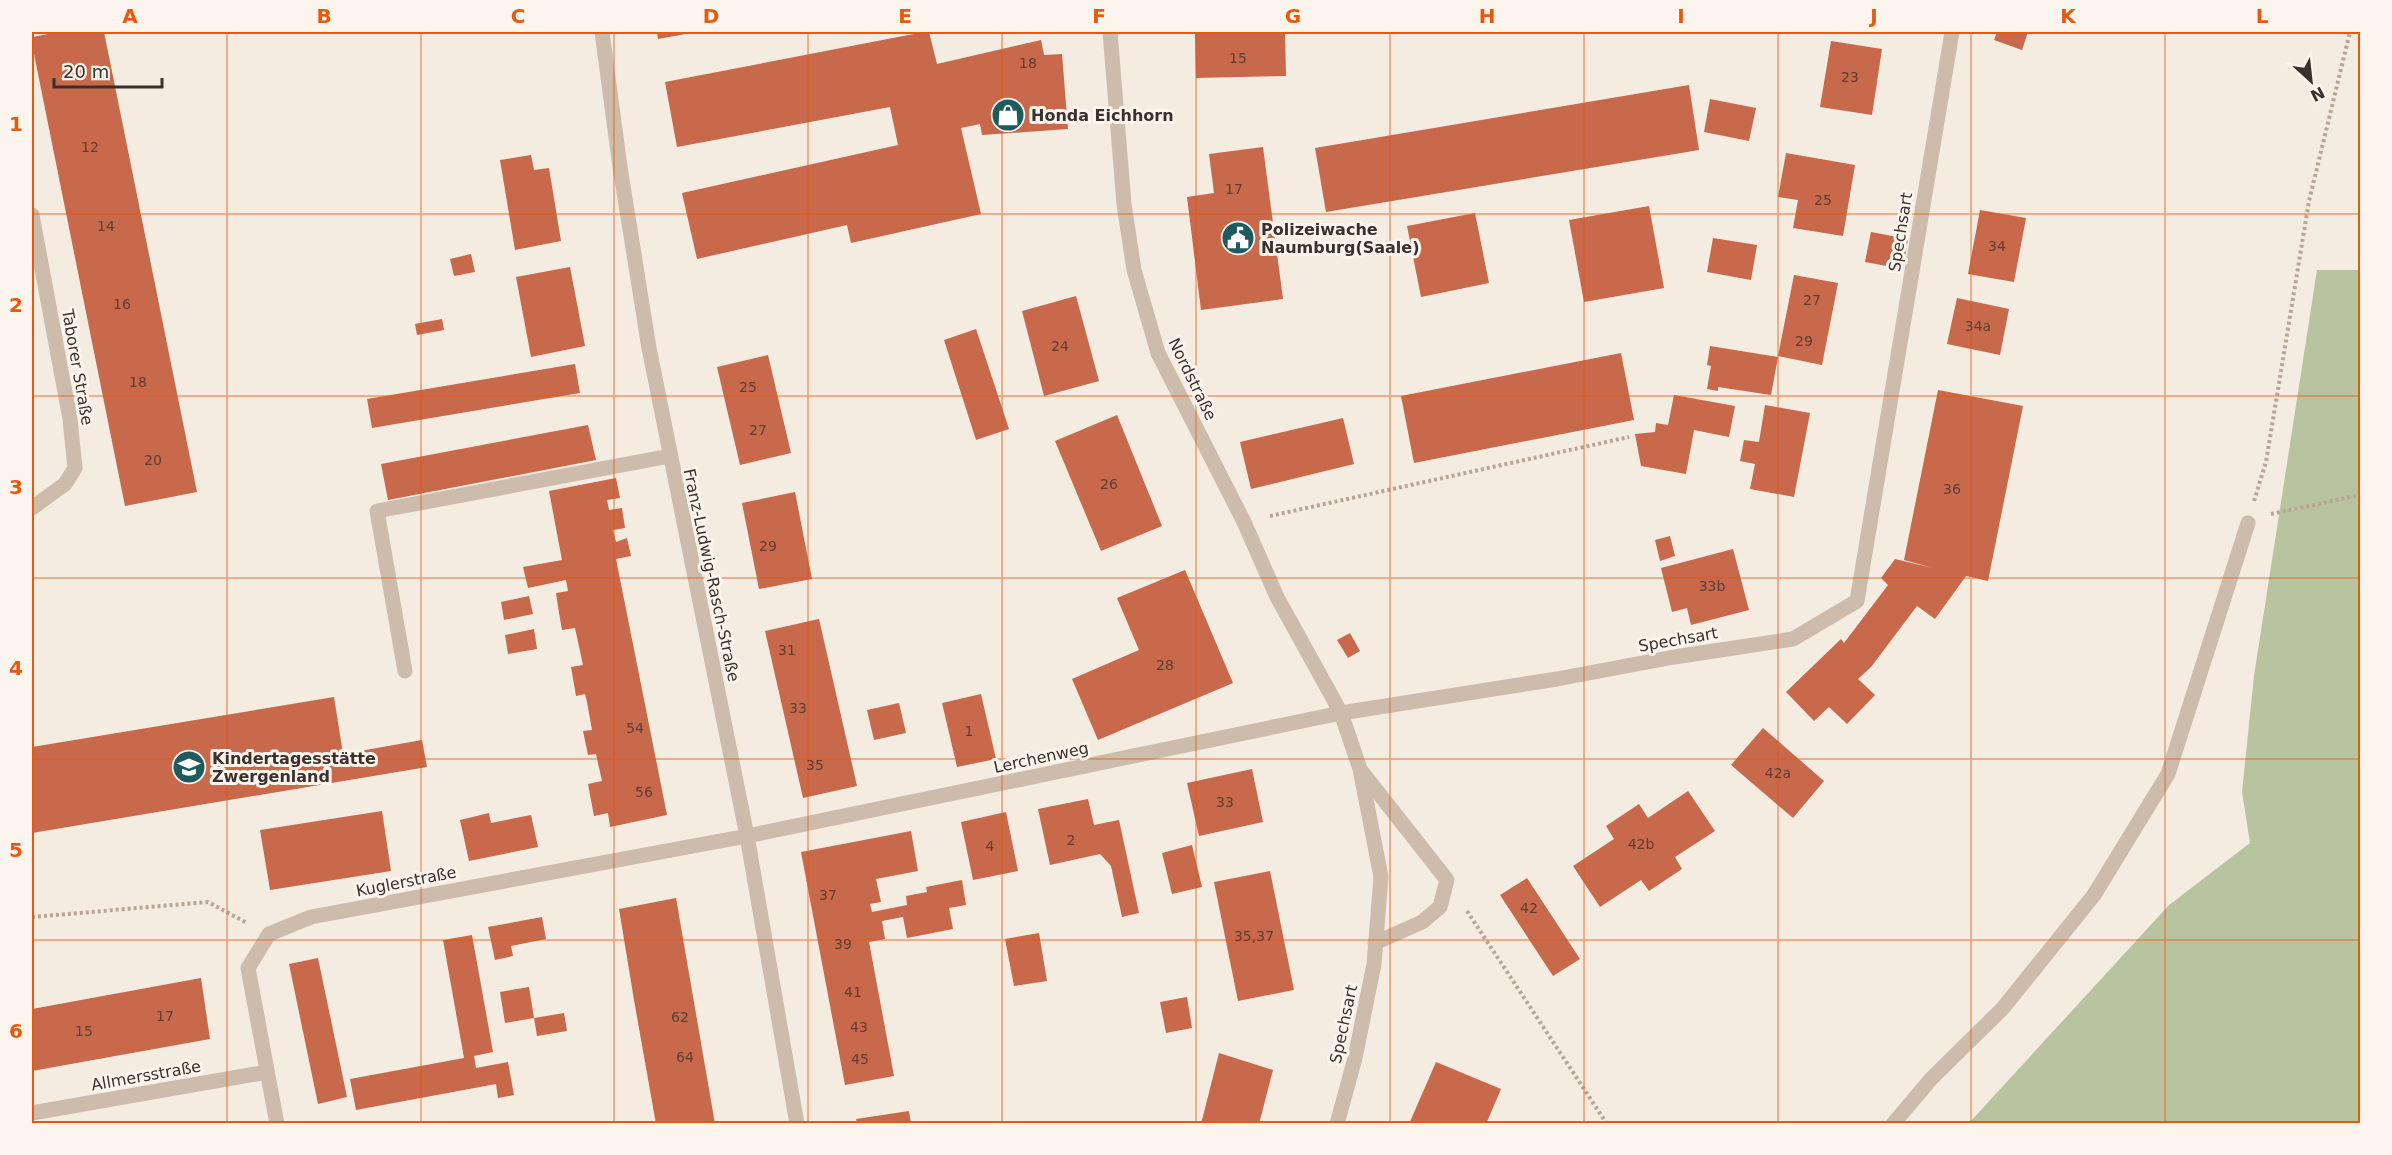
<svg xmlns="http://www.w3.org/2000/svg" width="2392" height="1155" font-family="'DejaVu Sans',sans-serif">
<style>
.green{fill:#b8c4a0}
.building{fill:#c8694b}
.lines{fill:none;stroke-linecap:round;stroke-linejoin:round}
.path{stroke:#b9a596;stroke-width:4;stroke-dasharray:3 3;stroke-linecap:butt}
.minor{stroke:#cdbbac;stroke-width:15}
.grid{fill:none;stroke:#e8590c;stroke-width:1.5;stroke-opacity:0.55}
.labels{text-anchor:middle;stroke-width:6;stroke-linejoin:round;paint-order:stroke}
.number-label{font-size:14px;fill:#5e3e33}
.poi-label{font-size:16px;font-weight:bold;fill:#3b302b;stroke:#fbf5ee;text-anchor:start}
.street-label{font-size:16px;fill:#3b302b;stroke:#fbf5ee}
.neatline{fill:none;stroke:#e8590c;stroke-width:2}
.grid-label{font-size:20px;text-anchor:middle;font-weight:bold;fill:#e8590c}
</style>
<rect width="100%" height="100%" fill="#f4ebe1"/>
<polygon class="green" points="2317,270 2360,270 2360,1123 1969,1123 2169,905 2250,843 2242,792 2254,676"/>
<g class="building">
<polygon points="59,32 104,32 197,492 125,506 32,44 32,37"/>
<polygon points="657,32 691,32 691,33 658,39"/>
<polygon points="924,32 929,32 937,64 1041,40 1044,55 1062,54 1068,129 982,135 980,124 961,128 981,214 851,243 847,225 697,259 682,193 898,145 890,107 677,147 665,82"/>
<polygon points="1195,32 1285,32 1286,76 1196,78"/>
<polygon points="1997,32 2028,32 2022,50 1994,40"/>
<polygon points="1831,41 1882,49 1872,115 1820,107"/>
<polygon points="1689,85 1699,150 1326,212 1315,148"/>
<polygon points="1710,99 1756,108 1749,141 1704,132"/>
<polygon points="1263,147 1283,299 1201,310 1187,197 1214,193 1209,154"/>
<polygon points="1786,153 1855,165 1843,236 1793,228 1798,200 1778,197"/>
<polygon points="531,155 534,170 549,168 561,241 515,250 500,160"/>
<polygon points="1649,206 1664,288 1584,302 1569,220"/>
<polygon points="1980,210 2026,218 2014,282 1968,274"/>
<polygon points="1475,213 1489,283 1421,297 1407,226"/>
<polygon points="1871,232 1908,239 1903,269 1865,262"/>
<polygon points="1713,238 1757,245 1751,280 1707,272"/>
<polygon points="471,254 475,272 454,276 450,259"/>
<polygon points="570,267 585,346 531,357 516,277"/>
<polygon points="1794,275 1838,283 1822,365 1778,356"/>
<polygon points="1076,296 1099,381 1044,396 1022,311"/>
<polygon points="1957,298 2009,309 2000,355 1947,344"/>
<polygon points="442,319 444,330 417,335 415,324"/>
<polygon points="976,329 1009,429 976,440 944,340"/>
<polygon points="1710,346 1778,357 1771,395 1718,387 1718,391 1707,389 1711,366 1707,365"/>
<polygon points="1621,353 1634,420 1414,463 1401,396"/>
<polygon points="768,355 791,453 740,465 717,367"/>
<polygon points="575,364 580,393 372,428 367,399"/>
<polygon points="1938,390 2023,406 1988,581 1966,576 1935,619 1917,606 1871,667 1858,679 1875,695 1847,724 1829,707 1814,721 1786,692 1841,639 1844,643 1888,585 1881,578 1895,559 1933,568 1904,560"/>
<polygon points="1674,395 1735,406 1729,437 1694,430 1686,474 1641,466 1635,434 1655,432 1656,423 1668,425"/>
<polygon points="1765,405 1810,413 1794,497 1750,489 1755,464 1740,461 1744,440 1759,442"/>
<polygon points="1117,415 1162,526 1101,551 1055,441"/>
<polygon points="1343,418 1354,464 1251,489 1240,442"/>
<polygon points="588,425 596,460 388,500 381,464"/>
<polygon points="616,478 620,498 607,500 609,510 622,508 625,528 613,530 616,542 627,538 631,556 616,559 667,815 610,827 608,813 594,816 588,784 602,781 596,754 588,755 583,731 592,730 587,702 585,694 576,696 571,667 583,665 575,628 562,630 559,613 556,593 568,591 566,580 528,588 523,567 562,560 549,491"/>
<polygon points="795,492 812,579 759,589 742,503"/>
<polygon points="1670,536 1675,556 1660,561 1655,540"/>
<polygon points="1733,549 1749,610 1691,625 1687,608 1672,612 1661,568"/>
<polygon points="1185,570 1233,683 1098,740 1072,679 1139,650 1117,598"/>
<polygon points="529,596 533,614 504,620 501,602"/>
<polygon points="819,619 857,786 803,798 765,631"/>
<polygon points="534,629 537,649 508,654 505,635"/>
<polygon points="1350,633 1360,651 1348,658 1337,640"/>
<polygon points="981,694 996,759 957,767 942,703"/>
<polygon points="334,697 343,754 422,740 427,767 32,833 32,747"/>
<polygon points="899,703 906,733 874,740 867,710"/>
<polygon points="1763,728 1824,781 1793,818 1731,765"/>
<polygon points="1252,769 1263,822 1199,836 1187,783"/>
<polygon points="1688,791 1715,831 1675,857 1682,869 1649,891 1641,880 1600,907 1573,866 1614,839 1606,826 1639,804 1648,818"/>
<polygon points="1088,799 1094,825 1119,820 1139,913 1122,917 1111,866 1100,854 1050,865 1038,809"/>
<polygon points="382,811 391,871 270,890 260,830"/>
<polygon points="1006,812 1018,871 973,880 961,822"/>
<polygon points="489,813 491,823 531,815 538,847 469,861 460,820"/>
<polygon points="911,831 918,871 876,879 881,902 870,904 872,912 907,905 906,896 927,892 926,887 962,880 966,905 949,908 953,929 907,938 903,917 882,921 885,939 869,942 894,1076 845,1085 801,852"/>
<polygon points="1192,845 1202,887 1172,894 1162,853"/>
<polygon points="1270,871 1294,990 1238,1001 1214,882"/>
<polygon points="1527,878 1580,959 1553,976 1500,895"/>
<polygon points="676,898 715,1124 656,1124 634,1000 619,909"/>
<polygon points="542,917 546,939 511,946 513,956 495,960 488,927"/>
<polygon points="1039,933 1047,981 1014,986 1005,939"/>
<polygon points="472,935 493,1052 474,1056 476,1068 508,1062 514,1095 498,1098 496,1084 356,1110 350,1079 464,1058 443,940"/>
<polygon points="318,958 347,1097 318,1104 289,964"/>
<polygon points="201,978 210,1039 32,1071 32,1009"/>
<polygon points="529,987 534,1018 505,1023 500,992"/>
<polygon points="1187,997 1192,1028 1166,1033 1160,1002"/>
<polygon points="564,1013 567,1031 537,1036 534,1018"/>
<polygon points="1219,1053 1273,1070 1259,1124 1201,1124"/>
<polygon points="1436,1062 1501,1089 1486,1124 1409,1124"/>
<polygon points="909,1111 911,1124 857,1124 856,1119"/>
</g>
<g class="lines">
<g class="path">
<polyline points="2254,501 2266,462 2309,201 2350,32"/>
<polyline points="2271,514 2360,495"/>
<polyline points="1270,516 1629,437"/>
<polyline points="1467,911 1607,1124"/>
<polyline points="32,917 208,902 247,923"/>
</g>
<g class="minor">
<polyline points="602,32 620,167 649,348 747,836 797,1124"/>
<polyline points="1110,32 1124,204 1134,270 1158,353 1244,522 1277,597 1341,713 1360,769 1381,877 1374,964 1355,1058 1337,1124"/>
<polyline points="32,215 70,419 75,468 65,484 32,508"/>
<polyline points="405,671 377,511 670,456"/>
<polyline points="1362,772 1447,880 1440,907 1422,922 1375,943"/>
<polyline points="32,1113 267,1072"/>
<polyline points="277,1124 248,968 269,934 311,917 747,836 1341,713 1557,679 1674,657 1793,639 1857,601 1952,32"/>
<polyline points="1893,1124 1931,1079 2003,1008 2094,895 2168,774 2248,523"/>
</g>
</g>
<path class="grid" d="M227 32V1124M421 32V1124M614 32V1124M808 32V1124M1002 32V1124M1196 32V1124M1390 32V1124M1584 32V1124M1778 32V1124M1971 32V1124M2165 32V1124M32 214H2360M32 396H2360M32 578H2360M32 759H2360M32 940H2360"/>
<defs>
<g id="shop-disc" transform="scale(1.725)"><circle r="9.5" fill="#1f5a5e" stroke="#fbf5ee"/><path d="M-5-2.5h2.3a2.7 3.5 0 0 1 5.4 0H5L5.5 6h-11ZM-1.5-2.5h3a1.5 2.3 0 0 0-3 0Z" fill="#fff"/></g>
<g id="civic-disc" transform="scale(1.725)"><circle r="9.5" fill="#1f5a5e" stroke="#fbf5ee"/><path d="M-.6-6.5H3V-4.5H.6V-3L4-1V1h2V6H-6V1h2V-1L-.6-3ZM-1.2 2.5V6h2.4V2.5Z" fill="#fff"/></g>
<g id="school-disc" transform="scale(1.725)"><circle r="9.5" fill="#1f5a5e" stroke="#fbf5ee"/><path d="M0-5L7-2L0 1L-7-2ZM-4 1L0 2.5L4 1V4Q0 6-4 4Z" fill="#fff"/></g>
</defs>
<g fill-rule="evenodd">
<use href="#shop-disc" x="1008" y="115"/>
<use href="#civic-disc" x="1238" y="238"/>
<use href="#school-disc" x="189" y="767"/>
</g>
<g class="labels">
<g class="number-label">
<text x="1238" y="63">15</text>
<text x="1028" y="68">18</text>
<text x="1850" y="82">23</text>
<text x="90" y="152">12</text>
<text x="1234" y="194">17</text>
<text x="1823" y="205">25</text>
<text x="106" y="231">14</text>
<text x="1997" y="251">34</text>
<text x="1812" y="305">27</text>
<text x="122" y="309">16</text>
<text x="1978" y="331">34a</text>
<text x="1804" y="346">29</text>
<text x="1060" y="351">24</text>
<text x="138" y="387">18</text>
<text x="748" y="392">25</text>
<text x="758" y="435">27</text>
<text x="153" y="465">20</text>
<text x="1109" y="489">26</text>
<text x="1952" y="494">36</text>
<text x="768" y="551">29</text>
<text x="1712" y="591">33b</text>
<text x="787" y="655">31</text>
<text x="1165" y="670">28</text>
<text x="798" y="713">33</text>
<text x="635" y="733">54</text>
<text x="969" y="736">1</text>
<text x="815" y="770">35</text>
<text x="1778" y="778">42a</text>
<text x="644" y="797">56</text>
<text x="1225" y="807">33</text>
<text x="1071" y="845">2</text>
<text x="1641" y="849">42b</text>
<text x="990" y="851">4</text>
<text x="828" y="900">37</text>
<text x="1529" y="913">42</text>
<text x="1254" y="941">35,37</text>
<text x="843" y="949">39</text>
<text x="853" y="997">41</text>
<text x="165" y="1021">17</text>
<text x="680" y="1022">62</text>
<text x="859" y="1032">43</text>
<text x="84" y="1036">15</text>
<text x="685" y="1062">64</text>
<text x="860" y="1064">45</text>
</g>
<g class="poi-label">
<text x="1031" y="121">Honda Eichhorn</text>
<text x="1261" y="235">Polizeiwache<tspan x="1261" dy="18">Naumburg(Saale)</tspan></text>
<text x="212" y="764">Kindertagesstätte<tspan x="212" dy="18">Zwergenland</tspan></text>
</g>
<g class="street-label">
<text transform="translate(1900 232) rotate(-81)" y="6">Spechsart</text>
<text transform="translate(78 367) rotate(80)" y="6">Taborer Straße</text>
<text transform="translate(1193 379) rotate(64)" y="6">Nordstraße</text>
<text transform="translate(712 575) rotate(78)" y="6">Franz-Ludwig-Rasch-Straße</text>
<text transform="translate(1678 639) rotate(-10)" y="6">Spechsart</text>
<text transform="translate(1041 757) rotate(-12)" y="6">Lerchenweg</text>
<text transform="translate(406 881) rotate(-11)" y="6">Kuglerstraße</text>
<text transform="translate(1343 1024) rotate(-78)" y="6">Spechsart</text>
<text transform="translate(146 1075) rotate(-10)" y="6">Allmersstraße</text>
</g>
</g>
<rect width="2392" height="1155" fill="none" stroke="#fbf5ee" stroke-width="66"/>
<g transform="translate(2311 81) rotate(153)" stroke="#fbf5ee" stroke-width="4.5" paint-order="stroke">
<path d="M0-4.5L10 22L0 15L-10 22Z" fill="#3b302b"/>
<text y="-9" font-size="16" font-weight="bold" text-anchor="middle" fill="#3b302b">N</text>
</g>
<path d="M54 78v9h108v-9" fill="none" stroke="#3b302b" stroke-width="3"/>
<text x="63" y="78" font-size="18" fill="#3b302b" stroke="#fbf5ee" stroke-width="4.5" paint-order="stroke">20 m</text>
<rect x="33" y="33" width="2326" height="1089" class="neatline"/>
<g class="grid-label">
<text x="130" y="23">A</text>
<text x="324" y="23">B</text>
<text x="518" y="23">C</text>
<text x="711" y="23">D</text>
<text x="905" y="23">E</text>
<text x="1099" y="23">F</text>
<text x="1293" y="23">G</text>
<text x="1487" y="23">H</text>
<text x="1681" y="23">I</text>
<text x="1874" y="23">J</text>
<text x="2068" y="23">K</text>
<text x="2262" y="23">L</text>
<text x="16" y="131">1</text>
<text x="16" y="312">2</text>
<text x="16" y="494">3</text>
<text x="16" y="675">4</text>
<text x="16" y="857">5</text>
<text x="16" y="1038">6</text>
</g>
</svg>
